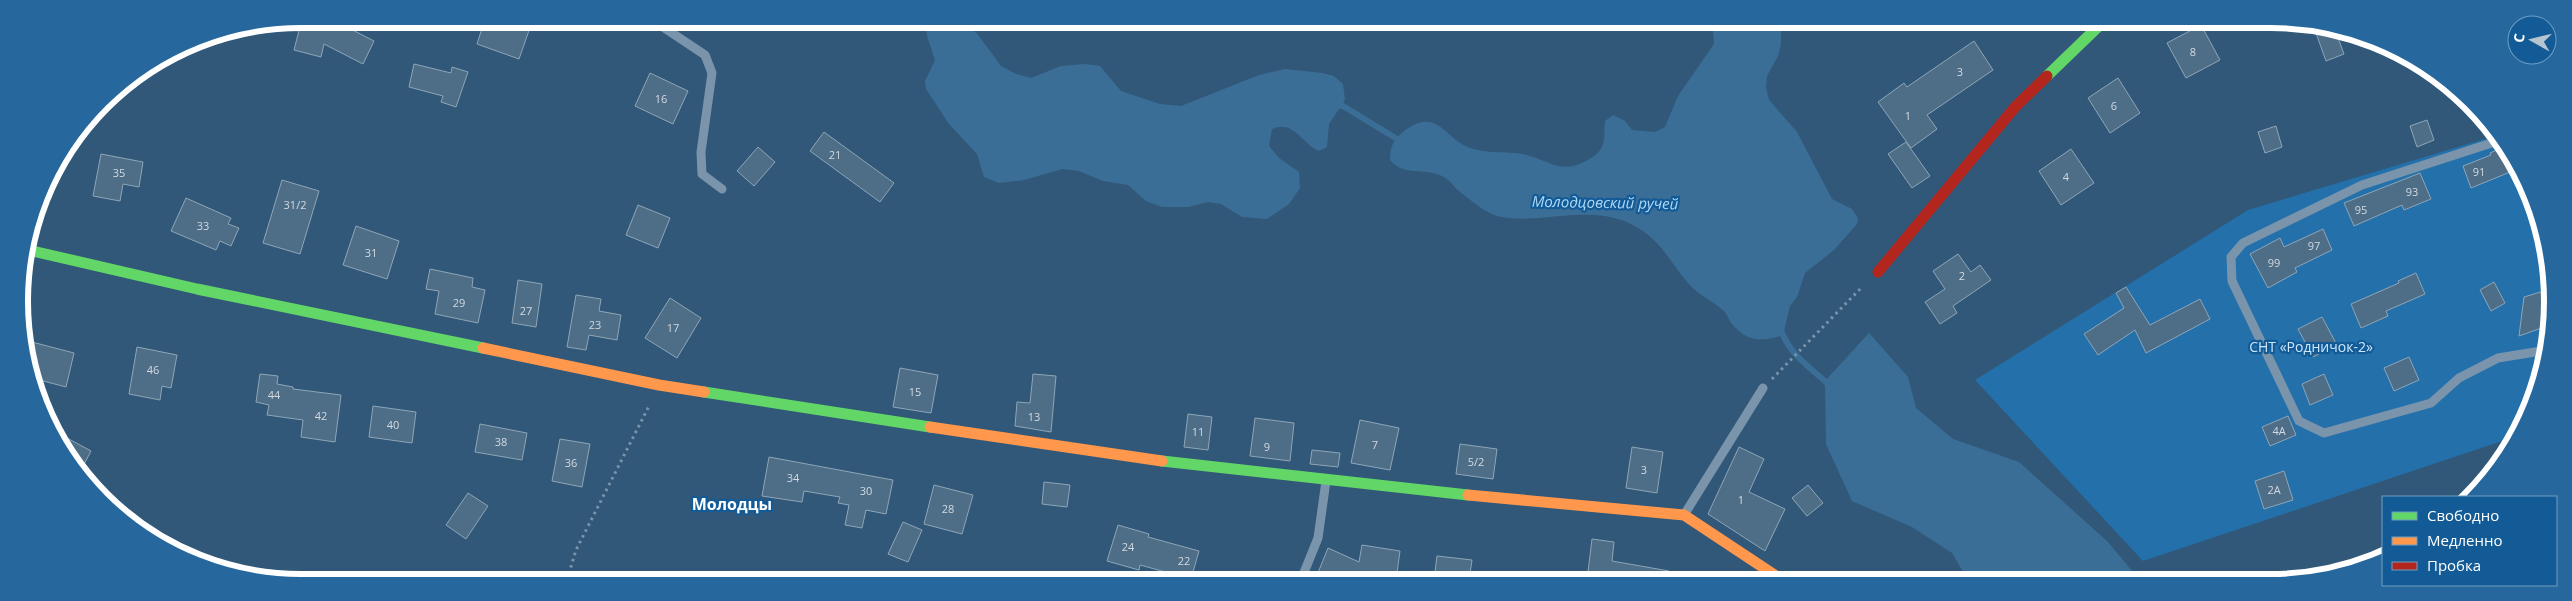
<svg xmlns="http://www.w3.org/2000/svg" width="2572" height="601" font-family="'Open Sans',sans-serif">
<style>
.green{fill:#2370ab}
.water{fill:#3b6e97}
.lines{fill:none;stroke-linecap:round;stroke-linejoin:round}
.stream{stroke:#3b6e97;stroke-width:6}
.building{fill:#4e6d87;stroke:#8ea6b8}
.path{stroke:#7a94ab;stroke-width:3;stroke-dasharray:2.5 4;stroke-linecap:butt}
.lane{stroke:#7a94ab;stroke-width:9}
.fast{stroke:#63d668;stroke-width:11}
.slow{stroke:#ff974d;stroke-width:11}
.jam{stroke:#b3261e;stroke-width:11}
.labels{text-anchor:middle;stroke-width:4.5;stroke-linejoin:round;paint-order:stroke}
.number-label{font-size:11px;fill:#d3dae1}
.park-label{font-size:14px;fill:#cae7fd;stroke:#135b96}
.water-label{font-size:15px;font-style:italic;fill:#afd9f9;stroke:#135b96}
.quarter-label{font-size:16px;font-weight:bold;fill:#fff;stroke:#135b96}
.rim{fill:none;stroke:#fff;stroke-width:6}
</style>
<rect width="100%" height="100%" fill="#315878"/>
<polygon class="green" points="2498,135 2544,228 2551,338 2524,425 2517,436 2143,561 1975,380 2248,210"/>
<g class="water">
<path d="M926 20H952L961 27 976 32 1001 66 1016 74 1031 78 1061 66 1085 64 1100 66 1121 91 1160 104 1181 106 1259 75 1285 69 1322 73 1334 76 1343 84 1345 100 1329 124 1327 147 1319 151C1302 144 1294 119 1272 129L1269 146 1279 158 1299 172 1300 188 1289 204 1267 219 1242 217 1221 204 1208 202 1188 207H1162L1146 201 1128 185 1103 181 1079 171 1062 169 1024 180 999 183 984 177 977 154 949 124 926 89 925 81 935 60 927 36Z"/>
<path d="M1712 20 1781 21V44L1778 56 1767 76 1766 88 1769 100 1797 132 1832 199 1852 209 1858 218 1857 224 1834 250 1805 273 1797 297 1790 306 1783 335C1761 342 1747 342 1732 324 1729 320 1727 314 1724 311 1713 301 1698 295 1688 283 1669 261 1661 239 1631 224 1588 203 1538 226 1497 216 1484 212 1469 199 1459 191 1453 186 1449 179 1442 176 1423 167 1405 177 1390 160 1390 147 1393 140 1404 131 1438 106 1444 139 1470 148 1486 154 1506 151 1523 154 1550 160 1562 177 1591 158 1596 155 1601 151 1603 144 1605 137 1604 129 1605 121L1613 115 1625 121 1632 130 1655 132 1665 127 1678 96 1714 44Z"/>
<polygon points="1869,333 1908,377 1916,408 1953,439 2019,462 2108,542 2138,578 2147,580 1968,580 1952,553 1912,527 1852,501 1826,444 1825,381"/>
</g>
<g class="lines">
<g class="stream">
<polyline points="1334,104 1343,106 1402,142"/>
<path d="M1780 327C1789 356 1811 367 1831 387"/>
</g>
</g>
<g class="building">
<polygon points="302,19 322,19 339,23 374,41 363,64 324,44 321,57 294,50"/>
<polygon points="485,19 533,19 519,59 477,44"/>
<polygon points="2312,22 2335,30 2344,54 2326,61"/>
<polygon points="2201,25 2220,60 2186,78 2167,43"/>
<polygon points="1974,41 1993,70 1927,115 1937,129 1911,148 1878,102 1904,83 1907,87"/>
<polygon points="414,64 451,73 452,67 468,72 456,107 441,102 443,96 409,87"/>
<polygon points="650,73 688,91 673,124 635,106"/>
<polygon points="2118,78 2140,113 2110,133 2088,98"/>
<polygon points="2427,120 2434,140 2417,147 2410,126"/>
<polygon points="2276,126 2282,147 2265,153 2258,132"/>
<polygon points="824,132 894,183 880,202 810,151"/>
<polygon points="1906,142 1930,176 1912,188 1888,154"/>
<polygon points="758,147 775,162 754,186 737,171"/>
<polygon points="2504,147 2515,170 2471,188 2463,166 2491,155 2490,153"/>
<polygon points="2071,149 2094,183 2061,205 2039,171"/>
<polygon points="101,154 143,162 139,187 123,184 120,201 93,196"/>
<polygon points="2420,173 2431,199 2404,210 2402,205 2354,226 2344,203"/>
<polygon points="282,180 319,191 300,254 263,243"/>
<polygon points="186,198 231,218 228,224 239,228 231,246 220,241 216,250 171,231"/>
<polygon points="638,205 670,218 658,248 626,235"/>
<polygon points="356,226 399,241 387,279 343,265"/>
<polygon points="2323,229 2332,250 2295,268 2297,272 2268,288 2250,254 2280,238 2284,247"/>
<polygon points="1958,254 1971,272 1980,265 1991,280 1953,306 1957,313 1940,324 1925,302 1945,289 1933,271"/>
<polygon points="430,269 473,278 472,287 485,290 478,323 435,314 439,291 426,289"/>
<polygon points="2416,273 2425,294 2386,311 2388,316 2361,328 2351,304 2399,283 2398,281"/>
<polygon points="518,280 542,284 536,327 512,323"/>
<polygon points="2494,282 2505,303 2491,311 2480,290"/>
<polygon points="2126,287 2150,325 2200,299 2210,319 2146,353 2135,330 2098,355 2084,334 2124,308 2116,293"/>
<polygon points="2544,291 2550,325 2519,336 2524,297"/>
<polygon points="576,295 601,299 599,311 621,315 617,340 589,335 586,350 567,347"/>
<polygon points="670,298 701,318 677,358 645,338"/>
<polygon points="2322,317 2337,345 2313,357 2298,329"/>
<polygon points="32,342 74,353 66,387 32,378 29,354"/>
<polygon points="137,347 177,355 171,388 162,386 160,400 129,394"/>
<polygon points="2409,357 2419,380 2394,391 2384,368"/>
<polygon points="900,368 938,375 931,413 893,407"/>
<polygon points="260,374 278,376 277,384 293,387 293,389 341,395 335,442 301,437 303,420 267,415 269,405 256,402"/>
<polygon points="1033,374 1056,376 1051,432 1015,426 1017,402 1030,403"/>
<polygon points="2324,374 2333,395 2310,405 2302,384"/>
<polygon points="373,406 416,412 412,443 369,437"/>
<polygon points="1188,414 1212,417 1208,450 1184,447"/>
<polygon points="2288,416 2296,435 2270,446 2262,427"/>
<polygon points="1255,418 1294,423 1290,461 1250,456"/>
<polygon points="1360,420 1399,428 1390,470 1351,463"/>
<polygon points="480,424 527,433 522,460 475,452"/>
<polygon points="56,432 91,451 79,474 77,472"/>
<polygon points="560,439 590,444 582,487 552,481"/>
<polygon points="1460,444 1497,449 1493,479 1456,474"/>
<polygon points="1632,447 1663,452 1657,493 1626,488"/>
<polygon points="1739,447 1764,459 1749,492 1785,509 1765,551 1708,514"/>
<polygon points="1312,450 1340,453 1338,467 1310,464"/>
<polygon points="769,457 893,480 886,514 866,510 862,528 845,525 849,505 838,503 840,497 804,491 802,502 762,496"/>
<polygon points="2284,471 2293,500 2264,509 2255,481"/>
<polygon points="1044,482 1070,485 1067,507 1042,504"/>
<polygon points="934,485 973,495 962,534 924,524"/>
<polygon points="1808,485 1823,503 1807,516 1792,498"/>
<polygon points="468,493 488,506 466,539 446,525"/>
<polygon points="903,522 922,530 908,562 888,554"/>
<polygon points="1118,525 1149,534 1148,537 1199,551 1191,579 1140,565 1139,570 1107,561"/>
<polygon points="1592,539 1614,542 1612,561 1669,571 1669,580 1587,580"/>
<polygon points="1362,545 1400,551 1396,580 1377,580 1341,574 1339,580 1315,580 1328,548 1359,562"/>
<polygon points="1437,556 1472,560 1469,580 1434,580"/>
</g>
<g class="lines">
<g class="path">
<polyline points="1772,379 1862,287"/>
<polyline points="567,580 576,550 649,406"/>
</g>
<g class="lane">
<polyline points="651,19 705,55 712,73 701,152 702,174 722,189"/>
<polyline points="2501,140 2362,185 2243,243 2231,257 2232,281 2299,421 2324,433 2431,403 2459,378 2498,358 2547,350"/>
<polyline points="1684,515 1763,388"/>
<polyline points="1301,580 1318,538 1326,481"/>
</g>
<g class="fast">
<polyline points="2047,76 2104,21"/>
<polyline points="28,250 197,289 483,348"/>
<polyline points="704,392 930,427"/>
<polyline points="1162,461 1468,495"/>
</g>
<g class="slow">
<polyline points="483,348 659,385 704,392"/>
<polyline points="930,427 1162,461"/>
<polyline points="1468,495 1684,515 1782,580"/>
</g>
<polyline class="jam" points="1878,272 2016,106 2047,76"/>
</g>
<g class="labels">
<g class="number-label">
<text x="2193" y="56">8</text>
<text x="1960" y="76">3</text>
<text x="661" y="103">16</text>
<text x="2114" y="110">6</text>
<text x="1908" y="120">1</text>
<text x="835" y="159">21</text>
<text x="2479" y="176">91</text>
<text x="119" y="177">35</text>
<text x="2066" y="181">4</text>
<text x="2412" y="196">93</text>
<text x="295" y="209">31/2</text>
<text x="2361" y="214">95</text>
<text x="203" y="230">33</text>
<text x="2314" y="250">97</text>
<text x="371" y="257">31</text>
<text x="2274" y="267">99</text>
<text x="1962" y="280">2</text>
<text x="459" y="307">29</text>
<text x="526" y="315">27</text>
<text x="595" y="329">23</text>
<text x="673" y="332">17</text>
<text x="153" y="374">46</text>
<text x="915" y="396">15</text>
<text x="274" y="399">44</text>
<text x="321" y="420">42</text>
<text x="1034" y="421">13</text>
<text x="393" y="429">40</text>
<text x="2279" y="435">4А</text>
<text x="1198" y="436">11</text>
<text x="501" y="446">38</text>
<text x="1375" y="449">7</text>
<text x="1267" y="451">9</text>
<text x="1476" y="466">5/2</text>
<text x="571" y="467">36</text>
<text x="1644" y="474">3</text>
<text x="793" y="482">34</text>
<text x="2274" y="494">2А</text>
<text x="866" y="495">30</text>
<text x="1741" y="504">1</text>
<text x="948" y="513">28</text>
<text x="1128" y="551">24</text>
<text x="1184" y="565">22</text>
</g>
<g class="park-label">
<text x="2311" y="352">СНТ «Родничок-2»</text>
</g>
<g class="water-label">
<text transform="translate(1605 203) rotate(1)" y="5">Молодцовский ручей</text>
</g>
<g class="quarter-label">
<text x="732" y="510">Молодцы</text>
</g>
</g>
<path d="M0 0H2572V601H0ZM301 28H2271A273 273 0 0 1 2544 301V301A273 273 0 0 1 2271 574H301A273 273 0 0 1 28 301V301A273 273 0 0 1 301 28Z" fill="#26689e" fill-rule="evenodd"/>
<path class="rim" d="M301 28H2271A273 273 0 0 1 2544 301V301A273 273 0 0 1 2271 574H301A273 273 0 0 1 28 301V301A273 273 0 0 1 301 28Z"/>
<rect x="2382" y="496" width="175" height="90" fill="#135b96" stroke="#719dc0"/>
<rect x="2392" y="512" width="25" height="8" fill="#63d668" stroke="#719dc0"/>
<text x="2427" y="521" font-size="15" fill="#ffffff">Свободно</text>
<rect x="2392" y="537" width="25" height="8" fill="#ff974d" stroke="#719dc0"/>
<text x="2427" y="546" font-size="15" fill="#ffffff">Медленно</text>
<rect x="2392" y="562" width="25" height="8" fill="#b3261e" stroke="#719dc0"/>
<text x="2427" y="571" font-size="15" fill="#ffffff">Пробка</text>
<g transform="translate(2532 40) rotate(278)"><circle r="24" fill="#135b96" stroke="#719dc0"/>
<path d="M0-4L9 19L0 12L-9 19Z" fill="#b7c5d0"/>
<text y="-8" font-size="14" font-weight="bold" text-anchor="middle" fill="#ffffff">С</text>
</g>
</svg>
